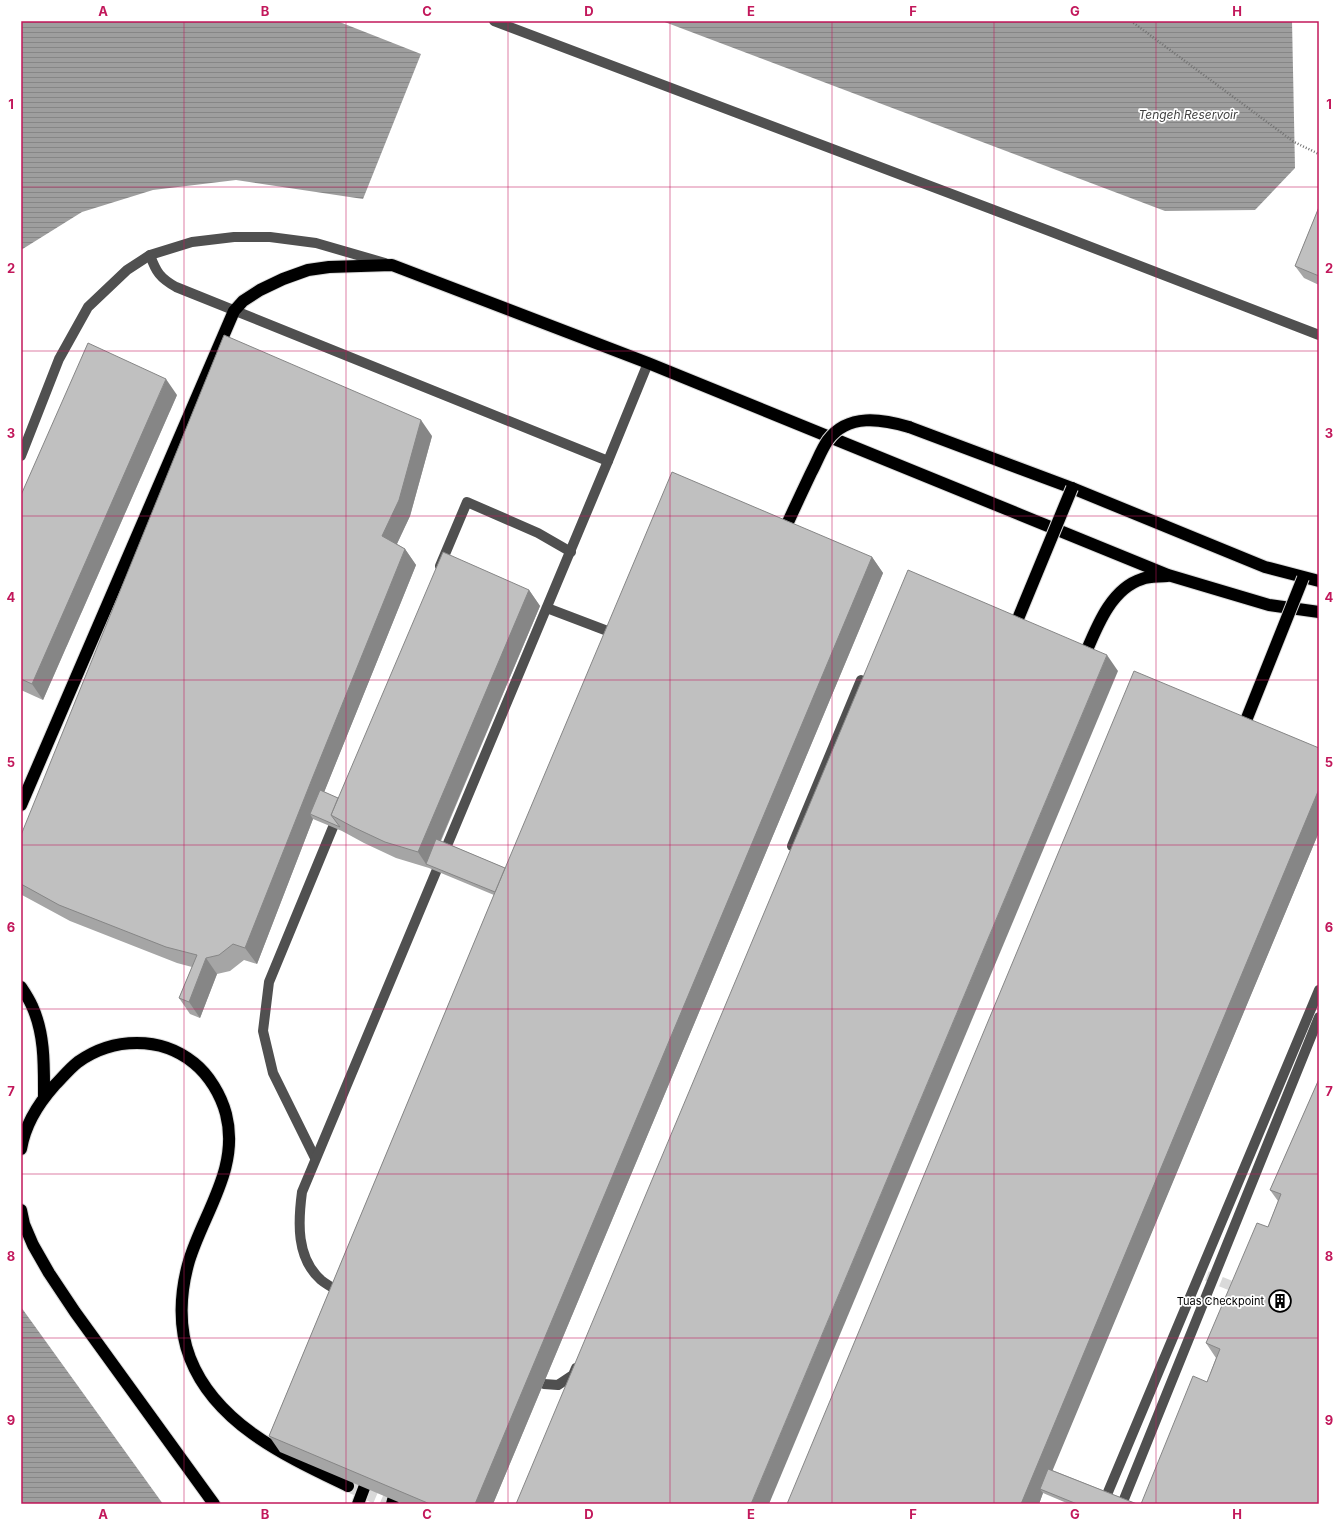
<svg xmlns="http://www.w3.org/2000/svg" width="1340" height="1525" font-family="Inter,sans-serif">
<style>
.water{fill:url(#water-rules)}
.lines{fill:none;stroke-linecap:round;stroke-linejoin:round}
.minor-tunnel{stroke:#d9d9d9;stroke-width:10;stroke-dasharray:10 5;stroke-linecap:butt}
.highway-tunnel{stroke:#d9d9d9;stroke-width:12;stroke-dasharray:12 6;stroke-linecap:butt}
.highway-casing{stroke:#dbdbdb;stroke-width:14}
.path{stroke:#727272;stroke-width:2.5;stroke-dasharray:1 2;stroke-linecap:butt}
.minor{stroke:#505050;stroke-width:10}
.highway{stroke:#000;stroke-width:12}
.highway-bridge-casing{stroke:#dbdbdb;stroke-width:14;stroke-linecap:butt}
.highway-bridge{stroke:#000;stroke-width:12}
.wall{fill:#a5a5a5}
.shaded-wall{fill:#868686}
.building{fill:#c0c0c0;stroke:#868686}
.grid{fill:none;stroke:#c2185b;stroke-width:1;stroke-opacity:0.55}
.labels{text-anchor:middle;stroke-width:3.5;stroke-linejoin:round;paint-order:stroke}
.poi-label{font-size:11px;fill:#000;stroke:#fff;text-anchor:end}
.water-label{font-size:12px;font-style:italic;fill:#3f3f3f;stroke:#fff}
.neatline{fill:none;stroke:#c2185b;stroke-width:1.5}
.grid-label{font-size:13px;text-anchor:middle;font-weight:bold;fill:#c2185b}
</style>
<defs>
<pattern id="water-rules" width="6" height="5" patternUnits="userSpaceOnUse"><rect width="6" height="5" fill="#9e9e9e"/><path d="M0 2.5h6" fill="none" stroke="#868686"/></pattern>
</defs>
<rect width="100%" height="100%" fill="#fff"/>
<g class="water">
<polygon points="21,21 337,21 421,54 363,199 236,180 153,190 82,212 21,250"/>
<polygon points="662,21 1292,21 1295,168 1255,210 1165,211"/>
<polygon points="21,1307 163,1504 21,1504"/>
</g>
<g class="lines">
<polyline class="minor-tunnel" points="1207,1276 1242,1290"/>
<polyline class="highway-tunnel" points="348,1486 390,1504"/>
<g class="highway-casing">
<g id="highway">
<polyline points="909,427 1072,488 1265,567 1319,581"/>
<path d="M1084 657C1096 629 1110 589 1142 579 1149 576 1159 577 1167 576"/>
<polyline points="21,805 234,311 243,301 260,290 283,279 308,270 329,267 392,265 648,363 1168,575 1269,605 1319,612"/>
<path d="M21 987C25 993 29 999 32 1006 45 1034 44 1066 44 1097"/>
<path d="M21 1149C25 1125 38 1104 54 1086 62 1078 69 1069 78 1062 113 1037 161 1036 194 1063 209 1075 221 1095 226 1114 240 1168 204 1212 189 1261 180 1292 178 1328 190 1358 216 1425 288 1457 348 1486"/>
<polyline points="21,1210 24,1224 33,1245 49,1273 75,1312 214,1504"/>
<polyline points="392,1504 393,1500"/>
</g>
</g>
<polyline class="path" points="1131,21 1294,142 1319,154"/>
<g class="minor">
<polyline points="494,21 1052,232 1319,335"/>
<path d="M150 255C156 272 160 278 176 287L608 461"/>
<polyline points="21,456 59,359 88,307 127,270 150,255 192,242 234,237 270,237 316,243 385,263"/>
<polyline points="440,566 467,502 538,533 571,552"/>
<polyline points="547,608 618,635"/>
<polyline points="792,846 861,680"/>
<polyline points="315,1158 273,1073 263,1031 269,982 338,815"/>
<path d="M342 1293C335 1289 327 1285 321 1280 296 1258 298 1222 302 1192L608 461 648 363"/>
<polyline points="544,1384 558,1385 573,1375 576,1368"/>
<polyline points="1103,1504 1319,990"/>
<polyline points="1122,1504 1319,1017"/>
</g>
<use href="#highway" class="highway"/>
<g class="highway-bridge-casing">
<g id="highway-bridge">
<path d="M784 531C793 511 802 492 811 473 817 462 821 450 828 440 848 413 882 419 909 427"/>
<polyline points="1015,626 1072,488"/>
<polyline points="1243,728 1303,578"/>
<polyline points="358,1504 364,1488"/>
</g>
</g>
<use href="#highway-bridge" class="highway-bridge"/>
</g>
<g class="wall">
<polygon points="1319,207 1319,285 1304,278 1295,266"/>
<polygon points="177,395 43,700 21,690 21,495"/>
<polygon points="432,436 410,516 397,544 405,549 416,565 324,792 338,798 529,590 540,606 441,841 505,868 872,557 883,573 493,1504 403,1504 280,1452 269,1436 494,895 429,868 396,858 364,843 342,831 313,819 257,964 244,960 230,971 217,974 200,1018 190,1014 179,998 192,967 177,963 70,921 22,895 21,897 21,835"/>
<polygon points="1319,748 1319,832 1052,1470 1137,1504 1069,1504 1043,1493 1039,1504 787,1504"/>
<polygon points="1319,1079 1319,1504 1207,1382 1216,1358 1206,1343 1268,1227 1278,1201 1270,1190"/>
</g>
<g class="shaded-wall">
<polygon points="166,379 177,395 43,700 32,684"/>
<polygon points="421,420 432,436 410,516 393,552 382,536"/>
<polygon points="405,549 416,565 323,795 310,814 313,819 257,964 245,948 312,779"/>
<polygon points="872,557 883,573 493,1504 475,1504"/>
<polygon points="529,590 540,606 430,865 426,864 418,852"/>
<polygon points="1107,655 1118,671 769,1504 751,1504"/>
<polygon points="1319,789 1319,832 1044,1491 1040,1489 1043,1493 1039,1504 1021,1504"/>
<polygon points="206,958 217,974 200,1018 189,1002"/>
</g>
<g class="building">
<polygon points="1319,207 1319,276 1295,266"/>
<polygon points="224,335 421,420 399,500 382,536 405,549 312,779 245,948 233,944 219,955 206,958 189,1002 179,998 197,955 166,947 59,905 21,884 21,835"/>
<polygon points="88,343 166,379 32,684 21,679 21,495"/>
<polygon points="672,472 872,557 475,1504 430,1504 269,1436 498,885"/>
<polygon points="443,552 529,590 418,852 385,842 353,827 331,815"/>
<polygon points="908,570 1107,655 751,1504 516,1504"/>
<polygon points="1134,671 1319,748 1319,789 1021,1504 787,1504"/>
<polygon points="320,790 338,798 331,815 340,827 310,814"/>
<polygon points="436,839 505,868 495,892 426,864"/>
<polygon points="1319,1079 1319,1504 1141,1504 1193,1376 1207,1382 1220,1349 1206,1343 1257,1223 1268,1227 1281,1194 1270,1190"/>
<polygon points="1048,1469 1137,1504 1077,1504 1040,1489"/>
</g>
<path class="grid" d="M184 21V1504M346 21V1504M508 21V1504M670 21V1504M832 21V1504M994 21V1504M1156 21V1504M21 187H1319M21 351H1319M21 516H1319M21 680H1319M21 845H1319M21 1009H1319M21 1174H1319M21 1338H1319"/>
<defs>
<g id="building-ring" transform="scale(1.15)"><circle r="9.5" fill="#fff" stroke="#000" stroke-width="1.5"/><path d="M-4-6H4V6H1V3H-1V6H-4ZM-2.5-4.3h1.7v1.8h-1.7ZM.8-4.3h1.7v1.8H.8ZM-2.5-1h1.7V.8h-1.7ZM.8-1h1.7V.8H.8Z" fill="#000"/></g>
</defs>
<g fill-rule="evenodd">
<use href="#building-ring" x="1280" y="1301"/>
</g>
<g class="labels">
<g class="poi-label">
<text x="1264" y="1305">Tuas Checkpoint</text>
</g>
<g class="water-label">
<text x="1188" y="119">Tengeh Reservoir</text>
</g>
</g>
<rect width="1340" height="1525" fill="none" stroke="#ffffff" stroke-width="44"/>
<rect x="22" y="22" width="1296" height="1481" class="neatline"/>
<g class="grid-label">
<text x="103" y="16">A</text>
<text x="265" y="16">B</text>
<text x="427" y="16">C</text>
<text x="589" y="16">D</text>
<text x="751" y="16">E</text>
<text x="913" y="16">F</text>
<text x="1075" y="16">G</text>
<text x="1237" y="16">H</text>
<text x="11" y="109">1</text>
<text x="1329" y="109">1</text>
<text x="11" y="273">2</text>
<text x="1329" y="273">2</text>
<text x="11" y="438">3</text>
<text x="1329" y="438">3</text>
<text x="11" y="602">4</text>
<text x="1329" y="602">4</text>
<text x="11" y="767">5</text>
<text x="1329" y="767">5</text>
<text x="11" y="932">6</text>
<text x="1329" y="932">6</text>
<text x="11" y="1096">7</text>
<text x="1329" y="1096">7</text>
<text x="11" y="1261">8</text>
<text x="1329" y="1261">8</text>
<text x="11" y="1425">9</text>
<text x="1329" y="1425">9</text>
<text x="103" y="1519">A</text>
<text x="265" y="1519">B</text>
<text x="427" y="1519">C</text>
<text x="589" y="1519">D</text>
<text x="751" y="1519">E</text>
<text x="913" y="1519">F</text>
<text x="1075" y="1519">G</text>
<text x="1237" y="1519">H</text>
</g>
</svg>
